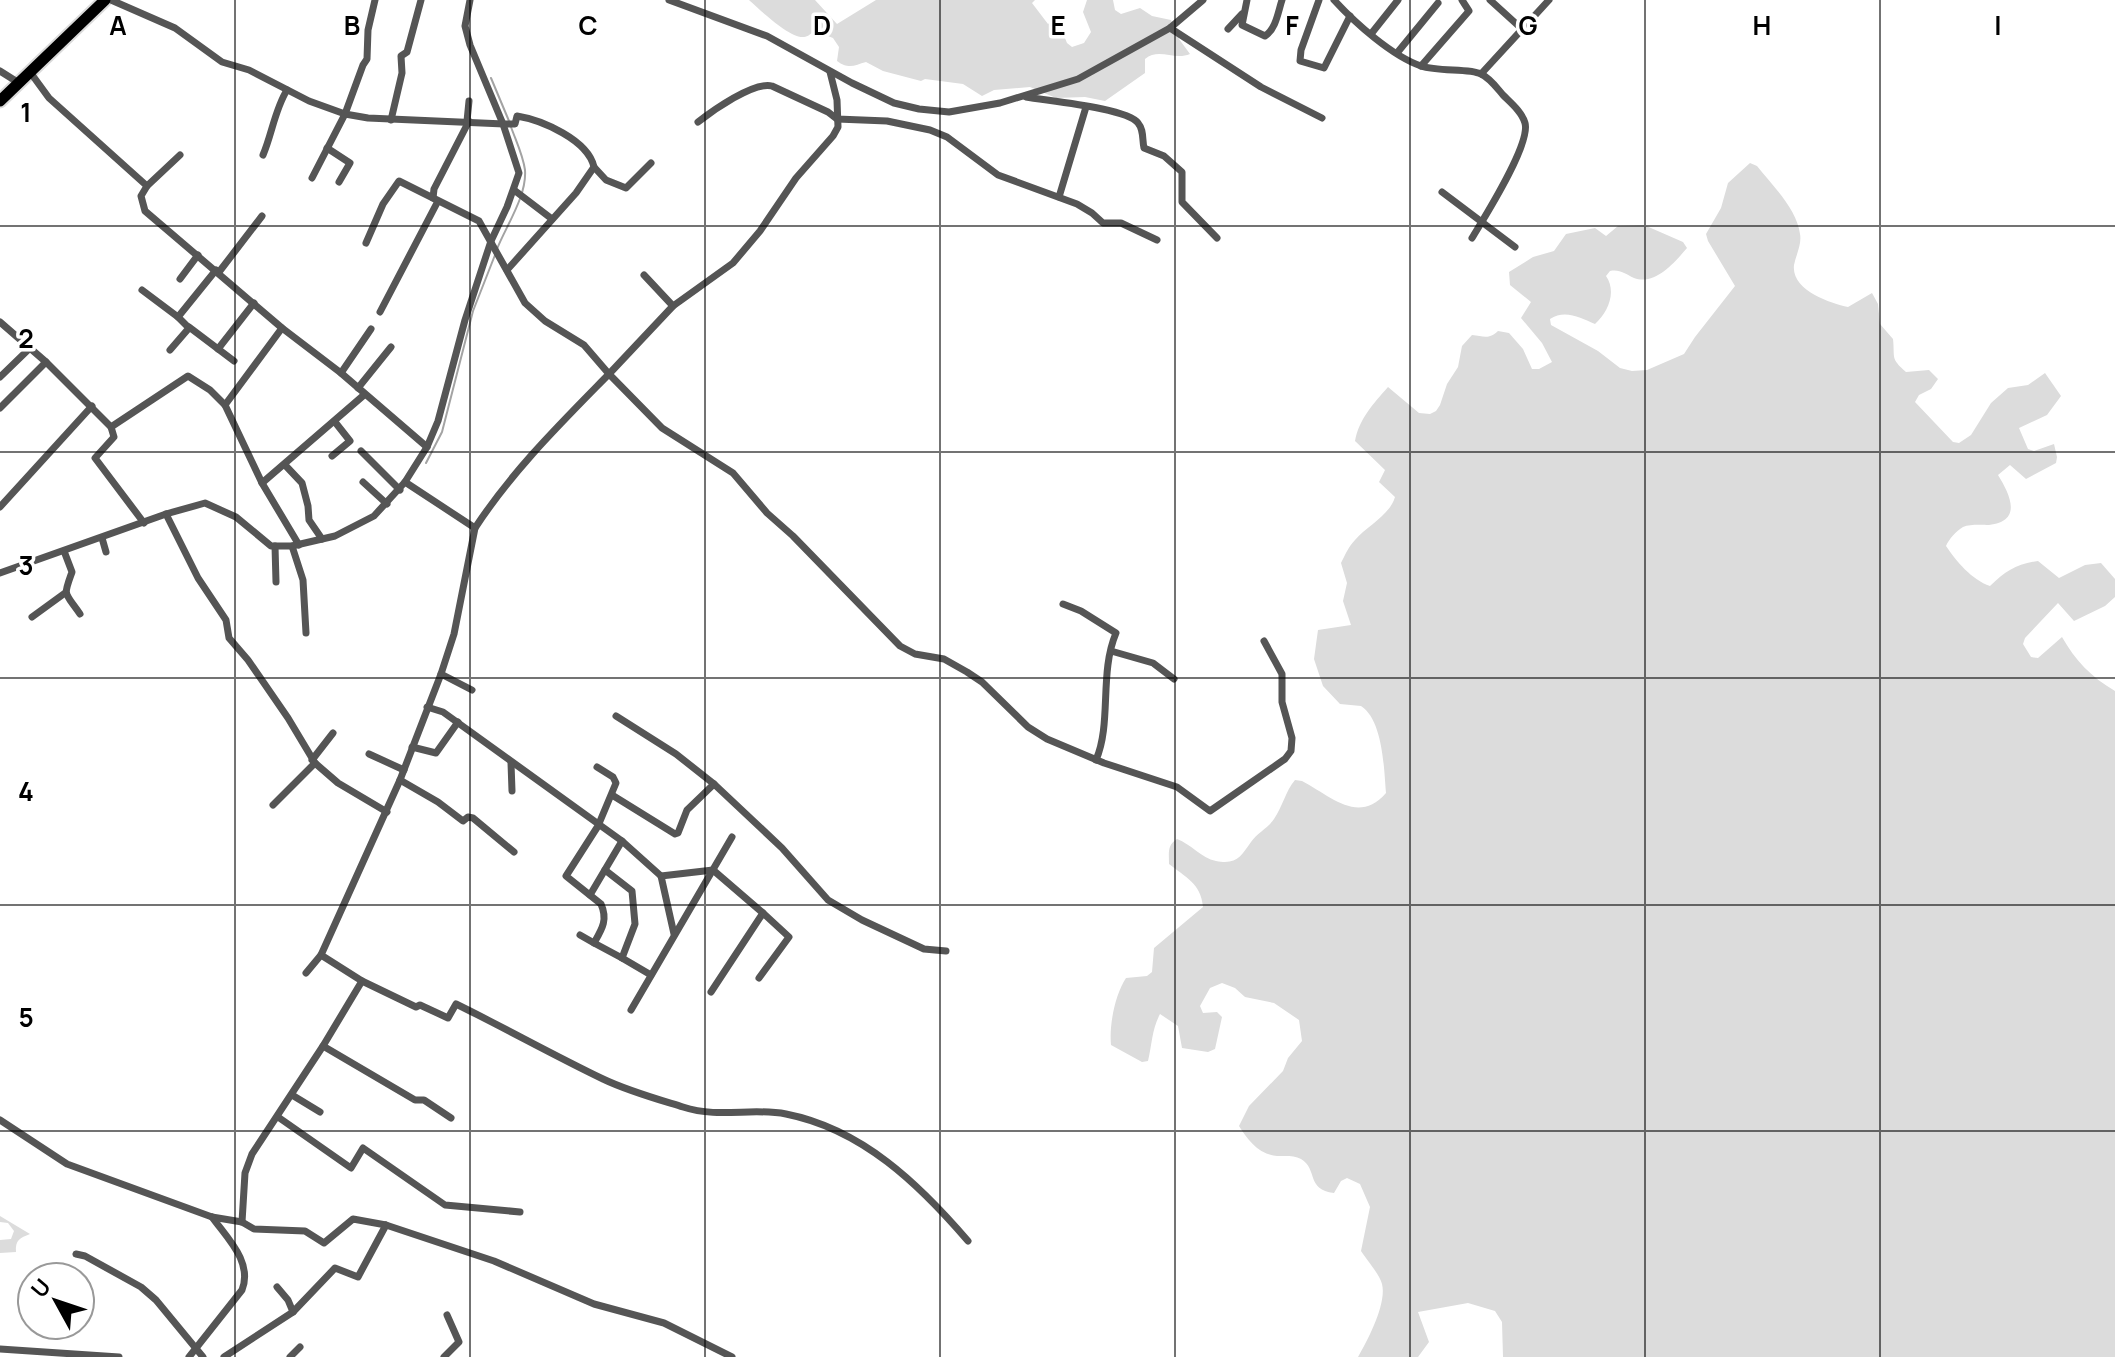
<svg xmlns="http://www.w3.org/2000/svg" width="2115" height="1357" font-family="Manrope,sans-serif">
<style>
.green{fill:#dcdcdc}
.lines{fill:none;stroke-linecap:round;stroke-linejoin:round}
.stream{stroke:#a3a3a3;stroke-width:2}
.primary-casing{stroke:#dbdbdb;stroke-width:15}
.street{stroke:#555;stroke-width:7}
.primary{stroke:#000;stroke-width:11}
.grid{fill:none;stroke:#000;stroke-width:2;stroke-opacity:0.55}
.grid-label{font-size:26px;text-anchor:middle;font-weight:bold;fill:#000;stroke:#fff;stroke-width:7;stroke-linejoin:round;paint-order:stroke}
</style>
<rect width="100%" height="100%" fill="#fff"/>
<g class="green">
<path d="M749 0H815L837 24 876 0H1035L1032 3 1048 24 1052 21H1058L1067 43 1072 47 1084 43 1091 32 1083 12 1087 0H1113L1115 10 1121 14 1140 8 1152 16 1171 20 1179 39 1190 54C1174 61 1159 47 1145 59V73L1105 101 1085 97 1056 98 1030 87 994 90 982 96 963 84 925 79 921 81 883 71 866 62C855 65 849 70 837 61L839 47 833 38 815 31C811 33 808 37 804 37 790 39 759 9 749 0Z"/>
<path d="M1750 163 1757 166C1772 185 1797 209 1800 234 1802 244 1796 255 1794 265 1791 290 1830 303 1848 307L1872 293 1878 304 1880 324 1893 339C1895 358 1890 358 1906 372L1929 370 1938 379 1931 389 1919 395 1915 402 1953 442 1959 443 1971 435 1991 403 2008 388 2028 385 2045 373 2061 396 2047 415 2019 428 2028 449 2034 451 2054 444 2057 457 2056 463 2026 479 2010 465 1998 475C2009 493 2024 521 1989 525 1982 525 1970 524 1963 527 1956 531 1949 539 1946 546 1956 561 1972 580 1990 586 2006 571 2016 564 2038 561L2059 578 2085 565 2101 563 2115 579V597L2105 606 2074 621 2058 603 2025 638 2023 644 2031 657 2038 658 2062 637C2075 660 2091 677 2115 691V1357H1503L1502 1322 1495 1311 1468 1303 1418 1312 1429 1342 1418 1357H1358C1368 1340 1387 1303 1382 1284 1380 1275 1366 1259 1361 1251L1370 1207 1360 1184 1347 1178 1341 1181 1334 1193C1306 1190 1318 1169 1301 1159 1294 1155 1285 1156 1277 1156 1259 1155 1247 1139 1239 1126L1249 1106 1283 1071 1288 1058 1302 1041 1299 1020 1274 1003 1245 997 1235 988 1222 983 1210 988 1200 1006 1203 1013 1217 1012 1222 1017 1215 1049 1208 1052 1182 1048 1178 1026 1160 1014C1152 1029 1152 1044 1148 1061L1142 1062 1111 1045C1109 1025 1115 995 1126 978L1147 976 1152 972 1154 948 1203 907C1201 883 1185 877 1169 864 1169 853 1167 845 1177 839 1191 844 1201 858 1216 861 1237 865 1241 856 1251 842 1257 833 1268 828 1274 819 1283 806 1285 792 1295 780L1302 781C1331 796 1358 825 1386 793 1384 769 1383 720 1361 706L1340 704 1323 686 1314 659 1318 630 1351 625 1343 601 1347 583 1341 563C1345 555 1349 546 1355 540 1367 526 1390 515 1395 497L1379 482 1385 470 1355 441C1359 419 1373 404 1388 387L1419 413 1430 414 1436 411 1440 405 1447 384 1458 367 1462 346 1472 335C1483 336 1489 340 1498 331L1509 333 1523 349 1532 369H1539L1552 362 1542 343 1521 318 1531 302 1510 285 1509 272 1533 257 1554 251 1566 234 1595 228 1606 236 1618 226 1644 225 1683 242 1687 248C1675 262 1655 286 1634 278 1625 274 1620 269 1610 271L1606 276C1617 292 1608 312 1595 324 1581 318 1565 309 1550 319L1551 325 1598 351 1620 368 1632 371 1647 370 1684 354 1695 337 1735 286 1708 241 1706 234 1721 208 1728 183Z"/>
<path d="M0 1216 30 1234C20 1238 15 1240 16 1252L0 1253V1240L11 1239 14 1231 8 1223 0 1222Z"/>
</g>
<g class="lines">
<g class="stream">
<polyline points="491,78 509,121"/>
<path d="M497 249C506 226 527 196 525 170 523 155 516 141 511 127"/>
<polyline points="426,463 442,432 473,311 495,255"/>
</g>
<g class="primary-casing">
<polyline id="primary" points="0,101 105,0"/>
</g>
<g class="street">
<path d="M111 0 175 28 222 62 249 70 309 101 345 114 368 118 504 124H515L517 116C542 120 588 140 594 167L576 193 507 270"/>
<polyline points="669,0 767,36 852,83 894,103 919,109 949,112 1000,103 1078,79 1170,28 1203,0"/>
<path d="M1247 0 1242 25 1265 36C1276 29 1278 12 1282 0"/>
<polyline points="1319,0 1301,50 1300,61 1324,68 1350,16"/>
<path d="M1334 0C1355 23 1392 56 1421 66 1438 72 1470 68 1481 74 1490 78 1497 88 1503 95 1511 103 1522 112 1525 123 1531 144 1484 218 1472 238"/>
<polyline points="1490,0 1522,29"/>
<polyline points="1170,28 1261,87 1322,118"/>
<polyline points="1228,29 1242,14"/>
<polyline points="1371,34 1398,0"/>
<polyline points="1397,53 1438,3"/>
<polyline points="1421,66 1469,11 1462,0"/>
<polyline points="0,71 19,83"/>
<polyline points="30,72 49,98 147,186 141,196 145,211 282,328 341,373 427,447"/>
<polyline points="1481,74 1549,0"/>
<path d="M1026 97C1048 101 1127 108 1138 123 1144 130 1142 139 1144 148L1164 156 1182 172V202L1217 238"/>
<polyline points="391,120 402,73 401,56 407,52 421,0"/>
<polyline points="467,121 469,101"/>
<path d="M698 122C712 111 754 81 772 86L828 112 837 119 887 121 930 130 947 137 998 175 1077 204 1092 213 1103 223H1121L1157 240"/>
<polyline points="327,148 350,163 339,182"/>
<path d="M263 155C272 134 275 109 287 90"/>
<polyline points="594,167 606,180 626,188 651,163"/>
<polyline points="312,178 345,114 363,65 367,59 368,30 375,0"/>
<polyline points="147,186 180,155"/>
<polyline points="514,190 552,219"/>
<polyline points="1442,192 1515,247"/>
<polyline points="1059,197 1086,107"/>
<polyline points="433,198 434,189 469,121"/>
<polyline points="366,243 383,204 399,181 479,221 525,303 545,321 584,345 609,374 673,306 733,263 760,231 796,178 833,136 838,127 837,100 830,72"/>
<polyline points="219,272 262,216"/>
<polyline points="644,275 673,306"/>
<polyline points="180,279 198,255"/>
<polyline points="142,290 178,317 216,270"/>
<polyline points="380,312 438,201"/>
<polyline points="0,322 46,362 111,427 114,437 95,458 144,523"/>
<polyline points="189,327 234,361"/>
<polyline points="282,328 225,405 262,483 299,545"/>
<polyline points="218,349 254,303"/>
<polyline points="170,350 189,328 178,317"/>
<polyline points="341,373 371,329"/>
<polyline points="0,377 30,348"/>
<polyline points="358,388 391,347"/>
<polyline points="0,408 46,362"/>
<polyline points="111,427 188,376 210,390 225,405"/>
<polyline points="361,451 400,490"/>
<polyline points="332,456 350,441 335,422"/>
<polyline points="285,465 302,483 308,506 309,520 322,539"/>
<polyline points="363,482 387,504"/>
<path d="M405 482 475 528C513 470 561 423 609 374L662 428 733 473 767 513 793 536 900 646 915 654 944 659 967 672 982 682 1028 727 1047 739 1104 763 1177 787 1210 811 1285 759 1291 751 1292 738 1282 702V674L1264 641"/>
<polyline points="262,483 364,395"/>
<polyline points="0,507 92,406"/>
<polyline points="166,514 198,578 226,620 229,638 248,660 288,718 315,763 338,783 387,812"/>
<path d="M475 528 454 634 441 674 400 780 321 955 362 981 416 1007 420 1005 448 1018 456 1004C505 1028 553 1055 603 1079 628 1091 657 1099 683 1107 720 1119 751 1107 786 1114 862 1129 919 1184 968 1241"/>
<polyline points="102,538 106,552"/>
<polyline points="275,546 276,582"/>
<polyline points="292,546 303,580 306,633"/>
<path d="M64 551 72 572C63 597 64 591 80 614"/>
<polyline points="0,573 166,514 205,503 236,517 271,546 292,546 335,536 374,516 405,482 427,447 438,421 465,320 491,241 507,207 519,173 503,124 470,45 465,26 470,0"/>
<path d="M1063 604 1081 611 1116 633C1099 673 1112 723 1096 760"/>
<polyline points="32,617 65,593"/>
<polyline points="1111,651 1153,663 1174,679"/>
<polyline points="441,674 472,690"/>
<polyline points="427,707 443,712 622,841 661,876 674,934"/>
<polyline points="616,716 676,754 714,784"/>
<polyline points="412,747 436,753 458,722"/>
<polyline points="369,754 404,770"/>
<polyline points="312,760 333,733"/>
<polyline points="511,763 512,791"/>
<path d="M597 767 613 777 616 783 598 826 566 876 601 904C608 920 602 929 594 943L622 958"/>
<polyline points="400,780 438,802 463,821 468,817 473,818 514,852"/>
<polyline points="612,795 675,834 678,833 687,810 714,784 782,848 828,900 862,920 924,949 946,951"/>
<polyline points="273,805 315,763"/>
<polyline points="605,870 632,891 635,924 622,958 651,975"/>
<polyline points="661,876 713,870 763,913 711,992"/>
<polyline points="590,895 622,841"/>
<polyline points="580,935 594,943"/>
<polyline points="306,973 321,955"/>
<polyline points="759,978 789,937 763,913"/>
<polyline points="631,1010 732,837"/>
<polyline points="323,1046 415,1100 424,1100 451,1118"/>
<polyline points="292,1095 320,1112"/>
<polyline points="278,1117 351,1168 363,1148 445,1205 520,1212"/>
<polyline points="0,1120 67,1164 212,1217 242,1222 254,1229 305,1231 324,1243 353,1219 386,1225 494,1261 594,1304 664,1323 732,1357"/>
<polyline points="242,1222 245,1173 252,1154 323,1046 362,981"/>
<polyline points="76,1254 85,1256 141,1287 156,1300 203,1357"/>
<polyline points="277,1287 288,1300 293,1312"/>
<polyline points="0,1349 119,1357"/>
<path d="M189 1357 242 1290C253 1262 227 1238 212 1217"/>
<polyline points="224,1357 293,1312 335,1268 358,1277 386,1225"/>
<polyline points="290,1357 300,1347"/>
<polyline points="444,1357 459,1342 447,1315"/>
</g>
<use href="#primary" class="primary"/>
</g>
<path class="grid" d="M235 0V1357M470 0V1357M705 0V1357M940 0V1357M1175 0V1357M1410 0V1357M1645 0V1357M1880 0V1357M0 226H2115M0 452H2115M0 678H2115M0 905H2115M0 1131H2115"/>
<g class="grid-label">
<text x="118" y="35">A</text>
<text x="352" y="35">B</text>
<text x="588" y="35">C</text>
<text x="822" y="35">D</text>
<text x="1058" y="35">E</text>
<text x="1292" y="35">F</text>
<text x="1528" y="35">G</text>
<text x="1762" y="35">H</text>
<text x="1998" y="35">I</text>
<text x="26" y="122">1</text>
<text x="26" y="348">2</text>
<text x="26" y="575">3</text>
<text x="26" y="801">4</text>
<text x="26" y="1027">5</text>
</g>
<g transform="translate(56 1301) rotate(310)"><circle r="38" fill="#ffffff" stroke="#999999" stroke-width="2"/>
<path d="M0-6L14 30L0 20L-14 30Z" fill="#000000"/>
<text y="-12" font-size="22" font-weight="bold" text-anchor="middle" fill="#000000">U</text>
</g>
</svg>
